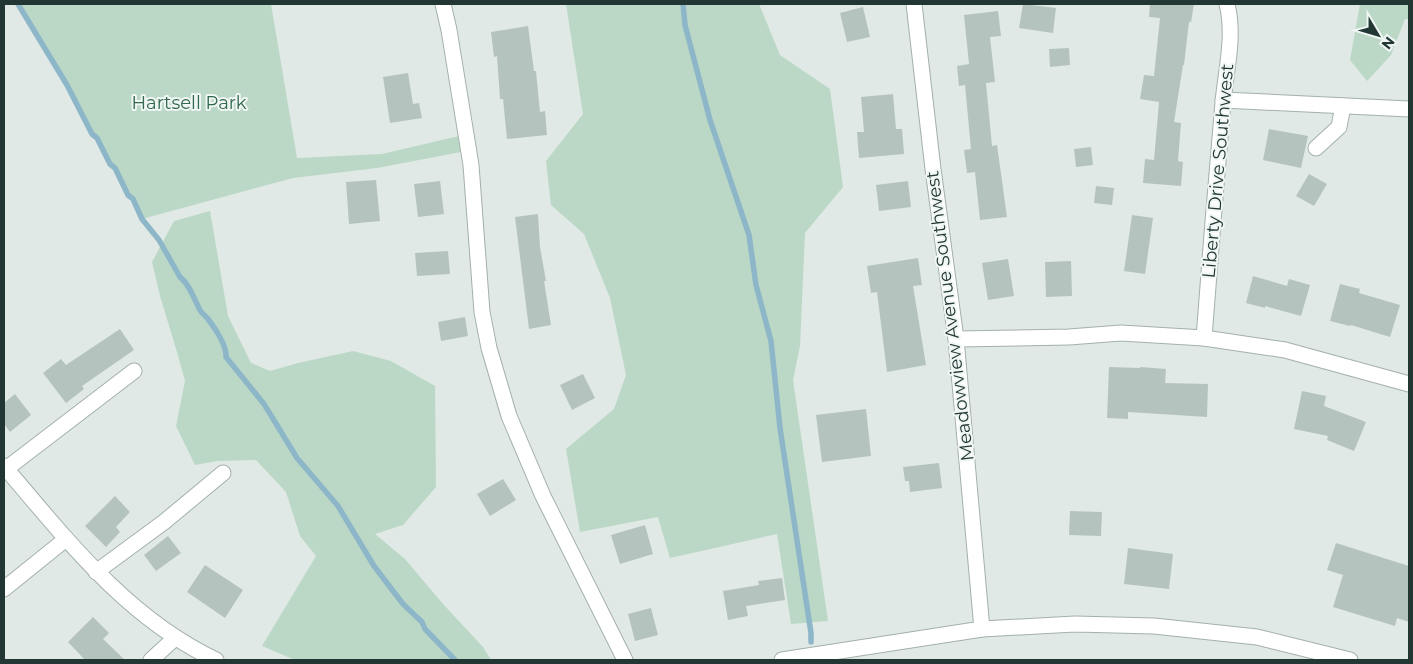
<svg xmlns="http://www.w3.org/2000/svg" width="1413" height="664" font-family="Montserrat,sans-serif">
<style>
.green{fill:#bbd8c6}
.lines{fill:none;stroke-linecap:round;stroke-linejoin:round}
.stream{stroke:#8db7c8;stroke-width:5.5}
.building{fill:#b5c3bf}
.minor-casing{stroke:#a3b0ad;stroke-width:17}
.minor{stroke:#fff;stroke-width:15}
.labels{text-anchor:middle;stroke-width:4;stroke-linejoin:round;paint-order:stroke}
.park-label{font-size:18px;fill:#32694e;stroke:#eff6f3}
.street-label{font-size:18px;fill:#223734;stroke:#eff6f3}
</style>
<rect width="100%" height="100%" fill="#e0e9e6"/>
<g class="green">
<polygon points="18,4 271,4 297,158 382,154 459,136 461,152 377,168 293,178 142,219 133,199 128,195 115,168 110,164 97,138 92,134 67,85"/>
<polygon points="566,4 759,4 780,55 830,89 843,187 805,233 800,346 793,380 828,621 791,624 777,534 670,558 658,517 580,532 566,449 614,409 626,375 610,298 584,234 551,205 546,161 583,114"/>
<polygon points="1360,4 1409,4 1409,19 1405,19 1391,55 1367,81 1350,60"/>
<polygon points="210,211 228,316 251,363 270,371 298,363 353,351 391,361 435,386 436,487 403,525 375,534 405,559 443,604 483,647 491,660 295,660 262,646 316,556 300,536 286,492 256,460 217,461 195,465 176,426 185,381 177,352 160,296 152,262 174,221"/>
</g>
<g class="lines">
<g class="stream">
<path d="M18 4 67 85 92 134 97 138 110 164 115 168 128 195 133 199 142 219 159 240 180 277C190 285 194 299 200 310 202 314 205 315 208 319 215 328 227 346 226 357L264 404 297 458 338 506 374 566 403 604 422 622 425 629 455 660"/>
<polyline points="683,4 685,25 710,120 749,235 756,285 771,341 780,428 811,633 811,642"/>
</g>
</g>
<g class="building">
<polygon points="1023,4 1056,8 1053,33 1019,28"/>
<polygon points="1150,4 1194,4 1191,22 1189,22 1184,65 1183,65 1174,122 1181,123 1178,161 1183,162 1181,186 1143,183 1145,159 1154,160 1159,102 1140,99 1144,75 1154,76 1160,18 1149,17"/>
<polygon points="863,7 870,37 847,42 840,13"/>
<polygon points="998,11 1001,36 990,37 995,82 986,83 992,146 997,145 1007,217 980,220 975,172 967,173 964,150 971,149 965,85 959,86 957,66 969,64 964,15"/>
<polygon points="528,26 534,71 536,71 540,112 545,111 547,135 507,139 503,99 500,99 497,56 494,57 491,32"/>
<polygon points="1069,48 1070,65 1050,67 1049,49"/>
<polygon points="408,73 413,104 419,103 422,118 390,123 383,77"/>
<polygon points="893,94 896,129 902,129 904,154 859,158 857,132 864,132 861,97"/>
<polygon points="1269,129 1308,136 1301,168 1263,160"/>
<polygon points="1091,147 1093,165 1076,167 1074,149"/>
<polygon points="1309,174 1327,184 1314,206 1296,196"/>
<polygon points="376,180 380,221 349,224 346,182"/>
<polygon points="440,181 444,214 418,217 414,184"/>
<polygon points="908,181 911,207 879,211 876,185"/>
<polygon points="1096,186 1114,188 1112,205 1094,203"/>
<polygon points="538,214 540,247 546,281 544,281 551,325 529,329 515,217"/>
<polygon points="1132,215 1153,218 1145,274 1124,271"/>
<polygon points="448,251 450,274 417,276 415,253"/>
<polygon points="918,258 922,285 913,286 926,365 887,372 877,292 871,293 867,266"/>
<polygon points="1008,259 1014,296 988,300 982,263"/>
<polygon points="1071,261 1072,296 1046,297 1045,262"/>
<polygon points="1253,276 1287,286 1289,279 1310,285 1301,316 1265,306 1265,308 1246,303"/>
<polygon points="1340,284 1360,289 1359,293 1400,305 1390,337 1351,325 1350,326 1330,321"/>
<polygon points="465,317 468,336 441,341 438,322"/>
<polygon points="120,329 134,350 82,386 84,389 66,403 43,373 61,359 66,365"/>
<polygon points="1109,367 1140,368 1140,367 1166,369 1165,383 1208,384 1207,417 1128,412 1128,419 1107,418"/>
<polygon points="583,374 595,398 572,410 560,385"/>
<polygon points="1302,391 1326,396 1324,406 1366,422 1354,451 1327,440 1328,436 1294,429"/>
<polygon points="15,394 31,415 10,432 4,424 4,403"/>
<polygon points="866,409 871,456 822,462 816,415"/>
<polygon points="939,463 942,488 910,492 909,481 905,481 903,467"/>
<polygon points="503,479 516,500 490,516 477,494"/>
<polygon points="115,496 130,512 116,527 120,532 106,547 85,526"/>
<polygon points="1070,511 1102,512 1101,536 1069,535"/>
<polygon points="645,525 653,554 620,564 611,535"/>
<polygon points="168,536 181,553 156,571 144,555"/>
<polygon points="1336,543 1409,566 1409,622 1397,618 1395,626 1333,607 1343,575 1327,570"/>
<polygon points="1128,548 1173,554 1169,589 1124,584"/>
<polygon points="205,565 243,590 225,618 187,592"/>
<polygon points="782,578 785,600 746,606 748,616 728,620 723,591 759,585 758,581"/>
<polygon points="651,608 658,635 635,641 628,614"/>
<polygon points="93,617 109,633 103,639 125,660 85,660 68,642"/>
</g>
<g class="lines">
<g class="minor-casing">
<g id="minor">
<polyline points="443,4 449,30 471,165 482,312 489,348 509,416 543,496 625,660"/>
<polyline points="914,4 933,169 956,339 982,629"/>
<polyline points="1223,100 1409,109"/>
<polyline points="1316,148 1339,127 1343,106"/>
<path d="M1204 338C1210 259 1216 181 1223 102 1226 70 1235 36 1227 4"/>
<polyline points="956,339 1069,337 1121,333 1204,338 1285,350 1409,384"/>
<path d="M4 466C66 539 128 619 216 660"/>
<polyline points="6,469 134,371"/>
<polyline points="96,572 164,522 223,473"/>
<polyline points="4,589 66,539"/>
<polyline points="151,660 175,638"/>
<polyline points="782,660 982,629 1075,624 1154,626 1257,637 1350,660"/>
</g>
</g>
<use href="#minor" class="minor"/>
</g>
<g class="labels">
<g class="park-label">
<text x="189" y="109">Hartsell Park</text>
</g>
<g class="street-label">
<text transform="translate(1218 171) rotate(-85)" y="6">Liberty Drive Southwest</text>
<text transform="translate(950 316) rotate(-97)" y="6">Meadowview Avenue Southwest</text>
</g>
</g>
<rect width="1413" height="664" fill="none" stroke="#223734" stroke-width="10"/>
<g transform="translate(1378 35) rotate(128)" stroke="#eff6f3" stroke-width="4" paint-order="stroke">
<path d="M0-4L9 19L0 12L-9 19Z" fill="#223734"/>
<text y="-8" font-size="14" font-weight="bold" text-anchor="middle" fill="#223734">N</text>
</g>
</svg>
